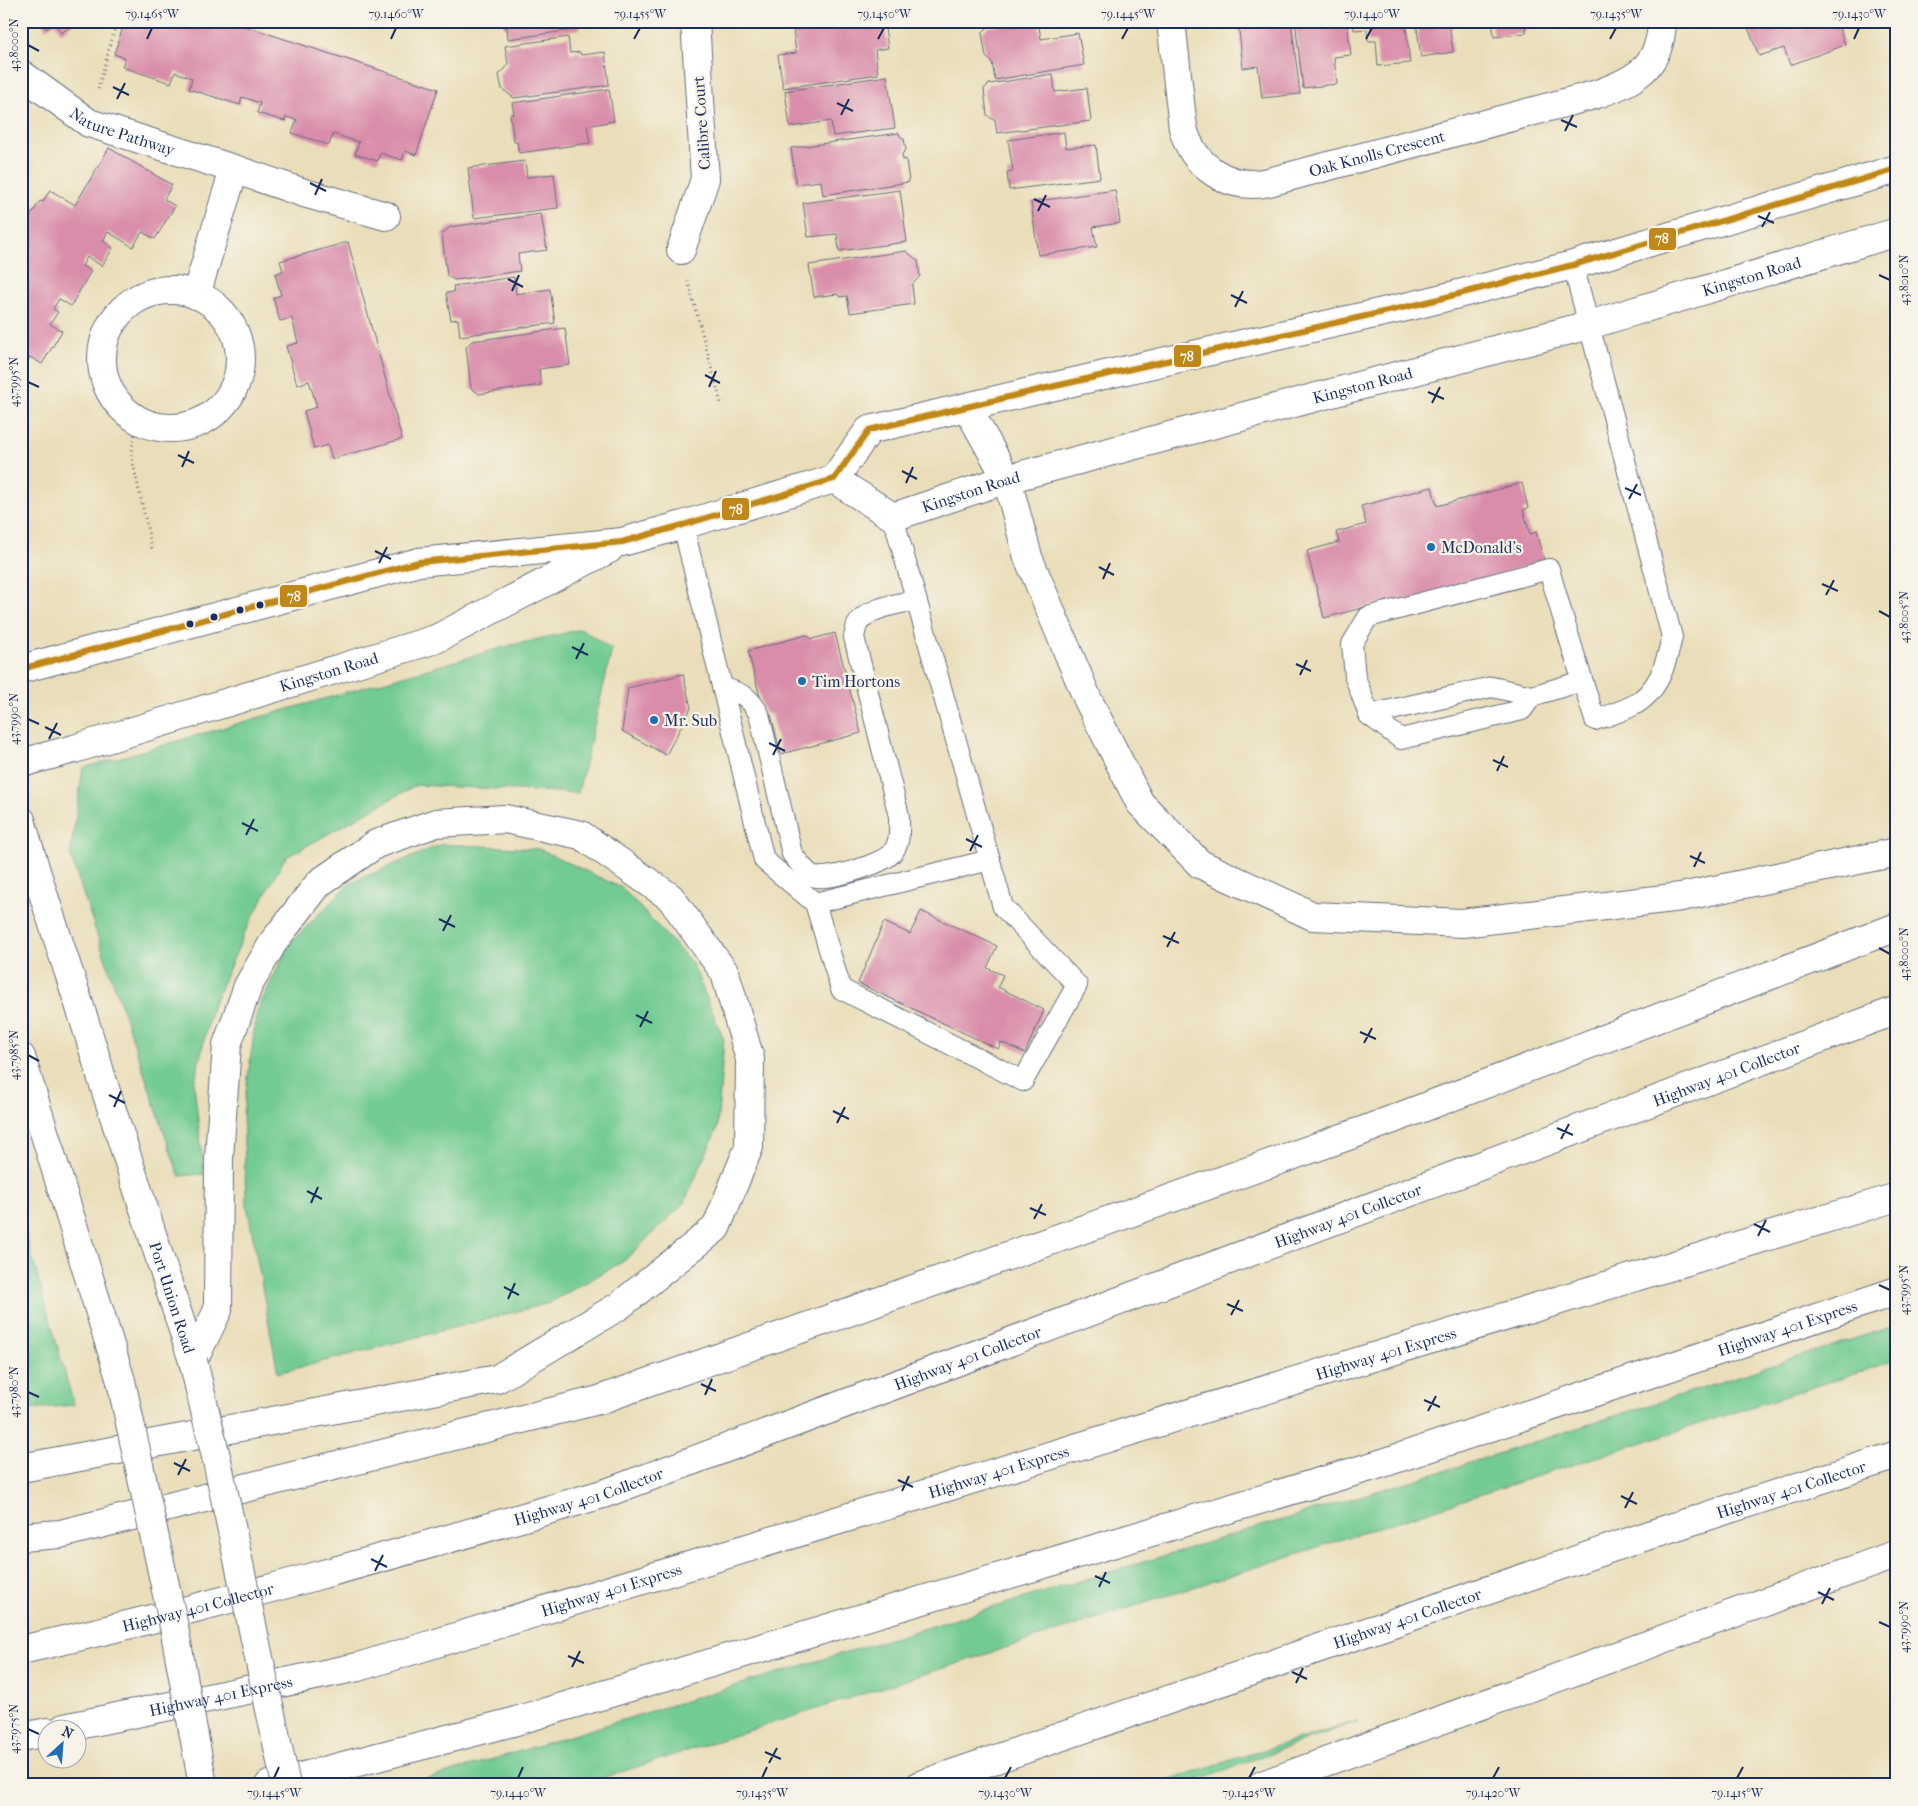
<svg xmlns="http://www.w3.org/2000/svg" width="1918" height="1806" font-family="'IM FELL French Canon',serif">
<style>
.green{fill:#72cb92;stroke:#467d78}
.building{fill:#d98daa}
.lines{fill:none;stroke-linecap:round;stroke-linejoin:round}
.lane-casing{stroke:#636c7e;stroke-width:22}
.street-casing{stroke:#636c7e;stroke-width:30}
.secondary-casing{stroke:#636c7e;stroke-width:30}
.primary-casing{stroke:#636c7e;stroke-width:30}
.highway-casing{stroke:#636c7e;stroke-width:30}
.path{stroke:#636c7e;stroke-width:3;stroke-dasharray:1 4;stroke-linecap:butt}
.lane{stroke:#fff;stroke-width:20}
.street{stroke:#fff;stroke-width:28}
.secondary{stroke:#fff;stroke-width:28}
.primary{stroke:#fff;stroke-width:28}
.highway{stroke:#fff;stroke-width:28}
.secondary-bridge-casing{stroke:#636c7e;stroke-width:30;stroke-linecap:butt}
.secondary-bridge{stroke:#fff;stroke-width:28}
.bus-1-casing{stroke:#f7f3e8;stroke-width:10}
.bus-1{stroke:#c08818;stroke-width:6}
.ticks{fill:none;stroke:#1b2f5e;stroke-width:2}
.poi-dot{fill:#1f6fb2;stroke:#f7f3e8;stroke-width:2}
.bus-dot{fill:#1b2f5e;stroke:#f7f3e8;stroke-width:2}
.labels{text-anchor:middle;stroke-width:4.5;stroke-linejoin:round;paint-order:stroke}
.street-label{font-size:16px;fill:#1b2f5e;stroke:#f7f3e8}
.poi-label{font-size:16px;fill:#1b2f5e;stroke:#f7f3e8;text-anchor:start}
.line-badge{stroke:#f7f3e8;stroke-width:2}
.badge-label{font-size:14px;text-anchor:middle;font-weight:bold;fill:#fff}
.neatline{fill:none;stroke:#1b2f5e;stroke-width:2}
.ticks-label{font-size:12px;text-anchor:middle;fill:#1b2f5e}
</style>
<rect width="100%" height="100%" fill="#f7f3e8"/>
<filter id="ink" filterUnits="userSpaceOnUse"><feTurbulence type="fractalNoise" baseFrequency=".02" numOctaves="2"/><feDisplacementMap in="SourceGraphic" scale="10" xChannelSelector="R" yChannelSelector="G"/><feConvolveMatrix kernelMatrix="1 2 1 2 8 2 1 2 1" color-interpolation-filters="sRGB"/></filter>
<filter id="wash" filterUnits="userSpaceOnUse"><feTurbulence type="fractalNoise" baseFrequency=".0096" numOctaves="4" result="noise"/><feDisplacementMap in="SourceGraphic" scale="20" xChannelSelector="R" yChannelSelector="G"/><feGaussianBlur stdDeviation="1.12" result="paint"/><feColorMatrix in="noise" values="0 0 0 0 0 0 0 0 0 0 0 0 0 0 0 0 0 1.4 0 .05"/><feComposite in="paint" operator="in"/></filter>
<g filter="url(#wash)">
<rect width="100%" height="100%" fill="#eadeba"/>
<g class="green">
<polygon points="582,629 612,650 578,793 416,785 285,858 247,928 212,1007 194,1084 204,1174 179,1176 70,855 83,768 508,646"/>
<polygon points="442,844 539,849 622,888 692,963 724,1040 717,1129 684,1203 624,1261 549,1303 278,1373 246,1200 243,1113 257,1011 289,944 350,883"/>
<polygon points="21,1218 74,1405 21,1410"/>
<polygon points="1897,1325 1897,1360 581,1785 408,1785 1463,1465"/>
<polygon points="1358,1721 1184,1785 1150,1785"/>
</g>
<g id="blocks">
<g class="building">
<polygon points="41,21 78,21 61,33 55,23 46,29"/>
<polygon points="125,21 229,21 438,89 416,155 405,151 402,160 380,153 378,161 355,154 359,142 333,134 329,145 292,133 297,120 286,117 285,121 257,113 260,103 242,97 240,105 189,89 192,78 175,72 171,83 122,67 125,58 114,54"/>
<polygon points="503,21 579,21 580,29 508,39 507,27 504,28"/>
<polygon points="860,21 884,21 888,48 875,50 878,74 783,88 778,55 796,53 793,30"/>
<polygon points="1023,21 1038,21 1041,39 1078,33 1084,65 995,80 992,62 986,57 982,33 988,27"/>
<polygon points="1238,21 1291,21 1300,94 1262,98 1258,66 1243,68"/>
<polygon points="1295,21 1347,21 1351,55 1334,57 1337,84 1303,88"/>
<polygon points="1353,21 1403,21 1403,27 1406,27 1410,63 1378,66 1376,41 1368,41 1367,29 1354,30"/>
<polygon points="1416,21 1449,21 1453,52 1421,57"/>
<polygon points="1492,21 1525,21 1526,33 1494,37"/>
<polygon points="1529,21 1567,21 1567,23 1530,27"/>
<polygon points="1759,21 1837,21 1845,45 1790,65 1784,48 1759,56 1747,25"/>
<polygon points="568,37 570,53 580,52 581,55 605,52 609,85 514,98 502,89 499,75 508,64 505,46"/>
<polygon points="1053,74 1055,92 1087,88 1091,121 997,133 995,119 992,119 987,115 984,89 989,84"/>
<polygon points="887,76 895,128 833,136 831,121 790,127 785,91"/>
<polygon points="609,89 614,121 587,126 590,143 519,153 517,142 514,142 510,115 514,114 512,103"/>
<polygon points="1064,132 1066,148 1096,145 1100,178 1009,190 1007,172 1013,171 1008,140"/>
<polygon points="899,133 900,136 904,139 906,150 902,154 903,160 906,159 909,182 823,195 821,181 796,184 791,148"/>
<polygon points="109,148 172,185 164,199 175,206 155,239 142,232 133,247 108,232 103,241 113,248 102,266 87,257 82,266 91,271 71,306 59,299 53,309 58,312 50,324 62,331 42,364 30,357 21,372 21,226 28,215 30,217 40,201 43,202 50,190 75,205"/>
<polygon points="525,161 527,177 554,174 558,208 474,218 468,168"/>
<polygon points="900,190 907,242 839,251 837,234 808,237 803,203"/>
<polygon points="1115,190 1120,223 1093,227 1097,247 1038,255 1031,202"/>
<polygon points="541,214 547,250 518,254 520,271 455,280 447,276 442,234 450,227"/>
<polygon points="348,242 402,439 332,459 328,445 314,449 304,411 317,407 309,381 297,385 286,346 298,343 292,318 280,321 273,298 281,295 275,274 283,271 280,261"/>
<polygon points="906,251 918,261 920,276 912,285 914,304 850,313 847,296 839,297 838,294 814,297 809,265"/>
<polygon points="514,277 516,294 550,289 555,323 460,336 458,319 451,320 446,293 454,292 453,286"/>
<polygon points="565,328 570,365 539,369 541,385 479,394 471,388 466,347 472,341"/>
<polygon points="1522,483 1528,508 1523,510 1530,534 1536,532 1544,560 1380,614 1377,604 1324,618 1307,551 1339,542 1336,532 1366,524 1361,506 1432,487 1437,506"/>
<polygon points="835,633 861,733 781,754 771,715 764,712 748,651 806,635 812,639"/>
<polygon points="683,674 691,708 666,755 622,731 628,688"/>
<polygon points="921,911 997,946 987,968 1003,975 998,987 1044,1010 1025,1053 1001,1042 998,1049 858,983 884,922 910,934"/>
</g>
</g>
</g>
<g filter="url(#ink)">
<use href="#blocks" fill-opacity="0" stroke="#636c7e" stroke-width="1"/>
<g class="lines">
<g class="lane-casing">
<g id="lane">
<path d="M1573 265 1672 637C1666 664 1659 692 1632 706 1620 712 1607 716 1595 720 1579 670 1563 620 1549 569L1368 617 1352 644 1355 677 1369 715 1401 739 1522 710 1532 696 1582 681"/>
<polyline points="683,525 764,860 815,903 841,989 1023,1081 1077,985 1003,907 893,517"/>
<path d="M722 687C742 694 748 695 759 714L792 854C798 861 804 871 813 876 825 882 883 864 892 853 901 843 899 829 899 816L854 637C855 633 856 628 857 625 867 607 899 604 916 600"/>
<polyline points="1369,715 1492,687 1532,696"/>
<polyline points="815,903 990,860"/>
</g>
</g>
<g class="street-casing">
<g id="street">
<path id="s1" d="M1171 21 1183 128C1193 167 1229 191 1269 182L1594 95C1633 82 1661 68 1662 21"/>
<path id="s2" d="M21 74 89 123 234 169 304 193 386 216"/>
<polyline points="681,250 705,179 695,21"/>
<circle cx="171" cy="359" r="69"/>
<polyline points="196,295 234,169"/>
</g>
</g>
<g class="secondary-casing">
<g id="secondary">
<path id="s3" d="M21 820C45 907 77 991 102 1079L193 1361"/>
<polyline points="21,1057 121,1381"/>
</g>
</g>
<g class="primary-casing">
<g id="primary">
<path id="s4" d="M834 479 893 517 1007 479 1589 325 1897 232"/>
<polyline points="21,669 419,562 622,542 683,525 834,479 869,430 1051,387 1419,304 1573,265 1897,169"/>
<path id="s5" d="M21 763 74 749 436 639 609 549"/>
</g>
</g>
<g class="highway-casing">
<g id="highway">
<polyline points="967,407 1007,479 1028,557 1088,700 1140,803 1200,864 1313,916 1462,923 1681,897 1897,852"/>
<polyline points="21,1468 497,1379 619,1306 716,1228 749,1147 750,1059 725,973 670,897 581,835 505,819 436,823 376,844 319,883 274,941 248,986 227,1045 219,1157 218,1310 193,1361"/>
<polyline points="21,1537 60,1534 599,1400 1362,1131 1897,927"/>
<path id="s6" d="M21 1650C218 1606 412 1550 606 1493L1897 1010"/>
<path id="s7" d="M64 1728 358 1667 1897 1197"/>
<polyline points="21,1737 48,1732"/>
<path id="s8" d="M269 1785 509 1723 1380 1464 1897 1291"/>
<path id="s9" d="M920 1785 1658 1532 1897 1455"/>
<polyline points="1262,1785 1897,1554"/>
</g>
</g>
<g class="path">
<polyline points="98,89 117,21"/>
<polyline points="688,281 721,403"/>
<polyline points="137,420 131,454 152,549"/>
</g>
<use href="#lane" class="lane"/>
<use href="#street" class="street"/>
<use href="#secondary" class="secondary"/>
<use href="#primary" class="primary"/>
<use href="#highway" class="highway"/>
<g class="secondary-bridge-casing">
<g id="secondary-bridge">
<polyline points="193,1361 218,1465 286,1785"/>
<polyline points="121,1381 174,1627 203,1785"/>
</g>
</g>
<use href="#secondary-bridge" class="secondary-bridge"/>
<g class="bus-1-casing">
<polyline id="bus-1" points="21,669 419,562 622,542 683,525 834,479 869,430 1051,387 1419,304 1573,265 1897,169"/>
</g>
<use href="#bus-1" class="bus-1"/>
</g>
</g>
<path class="ticks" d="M147 39 152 28M391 39 396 28M634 39 640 28M878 39 884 28M1122 39 1128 28M1366 39 1372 28M1610 39 1616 28M1854 39 1859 28M28 45 39 51M113 87 129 95M117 99 125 83M837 103 853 111M841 115 849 99M1561 120 1577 127M1565 131 1573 115M310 183 326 191M315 195 322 179M1034 199 1050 207M1038 211 1046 195M1758 216 1774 223M1762 227 1770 212M1879 275 1890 280M508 279 523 287M512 291 519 275M1231 295 1247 303M1235 307 1243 291M705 375 720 383M28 382 39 387M709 387 716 371M1428 392 1444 399M1432 403 1440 387M178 455 194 463M182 467 189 451M902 471 917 479M906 483 913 467M1625 488 1641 495M1629 499 1637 484M375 551 391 559M379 563 387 547M1099 567 1114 575M1103 579 1110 563M1822 584 1838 591M1826 595 1834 580M1879 611 1890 617M572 647 588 655M576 659 584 643M1296 664 1311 671M1300 675 1307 660M28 719 39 724M45 727 61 735M49 739 57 723M769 743 785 751M773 755 781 739M1493 760 1508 767M1497 771 1504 756M242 823 258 831M246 835 254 819M966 839 982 847M970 851 978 835M1690 856 1705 863M1694 867 1701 852M439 919 455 927M443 931 451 915M1163 936 1179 943M1167 947 1175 932M1879 948 1890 954M636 1015 652 1023M640 1027 648 1011M1360 1032 1376 1039M1364 1043 1372 1028M28 1055 39 1061M109 1095 125 1103M114 1107 121 1091M833 1111 849 1119M837 1123 845 1107M1557 1128 1573 1135M1561 1139 1569 1124M307 1191 322 1199M311 1203 318 1187M1030 1208 1046 1215M1034 1219 1042 1204M1754 1224 1770 1232M1758 1236 1766 1220M1879 1285 1890 1290M504 1287 519 1295M508 1299 515 1283M1227 1304 1243 1311M1231 1315 1239 1300M701 1384 716 1391M28 1392 39 1397M705 1395 712 1379M1424 1400 1440 1407M1428 1411 1436 1396M174 1463 190 1471M178 1475 186 1459M898 1480 913 1487M902 1491 909 1476M1621 1496 1637 1504M1625 1508 1633 1492M371 1559 387 1567M375 1571 383 1555M1095 1576 1110 1583M1099 1587 1106 1572M1818 1592 1834 1600M1822 1604 1830 1588M1879 1622 1890 1627M568 1656 584 1663M572 1667 580 1651M1292 1672 1307 1679M1296 1683 1303 1668M28 1729 39 1734M765 1752 781 1759M769 1763 777 1748M274 1778 279 1767M518 1778 523 1767M762 1778 767 1767M1005 1778 1011 1767M1249 1778 1255 1767M1493 1778 1499 1767M1737 1778 1743 1767"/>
<g class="poi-dot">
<circle cx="1431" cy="547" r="5"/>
<circle cx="802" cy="681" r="5"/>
<circle cx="654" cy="720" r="5"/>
</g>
<g class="bus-dot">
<circle cx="260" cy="605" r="4.5"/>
<circle cx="240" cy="610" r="4.5"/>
<circle cx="214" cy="617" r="4.5"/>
<circle cx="190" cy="624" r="4.5"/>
</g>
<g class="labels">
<g class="street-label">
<text transform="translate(701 123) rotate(-94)" y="6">Calibre Court</text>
<text dy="6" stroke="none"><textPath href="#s2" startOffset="118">Nature Pathway</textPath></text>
<text dy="6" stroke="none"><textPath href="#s1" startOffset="332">Oak Knolls Crescent</textPath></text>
<text dy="6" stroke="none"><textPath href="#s4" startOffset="962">Kingston Road</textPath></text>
<text dy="6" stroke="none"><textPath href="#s4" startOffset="558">Kingston Road</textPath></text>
<text dy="6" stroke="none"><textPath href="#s4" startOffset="152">Kingston Road</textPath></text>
<text dy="6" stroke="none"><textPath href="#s5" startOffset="321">Kingston Road</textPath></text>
<text dy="6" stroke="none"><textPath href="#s6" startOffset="1802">Highway 401 Collector</textPath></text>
<text dy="6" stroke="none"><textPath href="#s6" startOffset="1398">Highway 401 Collector</textPath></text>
<text dy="6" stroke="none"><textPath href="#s3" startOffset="501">Port Union Road</textPath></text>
<text dy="6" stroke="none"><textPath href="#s8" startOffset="1586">Highway 401 Express</textPath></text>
<text dy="6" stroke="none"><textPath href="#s7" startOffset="1375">Highway 401 Express</textPath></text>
<text dy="6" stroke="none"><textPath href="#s6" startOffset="992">Highway 401 Collector</textPath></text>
<text dy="6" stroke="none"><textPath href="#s7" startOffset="970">Highway 401 Express</textPath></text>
<text dy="6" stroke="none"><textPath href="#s9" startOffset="920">Highway 401 Collector</textPath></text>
<text dy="6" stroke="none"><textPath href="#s6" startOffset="588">Highway 401 Collector</textPath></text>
<text dy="6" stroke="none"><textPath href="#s7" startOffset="565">Highway 401 Express</textPath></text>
<text dy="6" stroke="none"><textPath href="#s6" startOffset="182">Highway 401 Collector</textPath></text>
<text dy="6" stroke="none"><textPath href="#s9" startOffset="515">Highway 401 Collector</textPath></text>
<text dy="6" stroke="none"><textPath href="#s7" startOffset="160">Highway 401 Express</textPath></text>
</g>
<g class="poi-label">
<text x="1441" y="553">McDonald's</text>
<text x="812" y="687">Tim Hortons</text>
<text x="664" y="726">Mr. Sub</text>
</g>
</g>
<g class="line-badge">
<rect x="1648" y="227" width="29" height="24" rx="5" fill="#c08818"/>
<rect x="1173" y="344" width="29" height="24" rx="5" fill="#c08818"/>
<rect x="721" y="497" width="29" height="24" rx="5" fill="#c08818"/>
<rect x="279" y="584" width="29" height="24" rx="5" fill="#c08818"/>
</g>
<g class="badge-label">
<text x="1662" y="243">78</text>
<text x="1187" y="361">78</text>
<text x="736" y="514">78</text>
<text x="294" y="601">78</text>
</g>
<rect width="1918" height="1806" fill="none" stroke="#f7f3e8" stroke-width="55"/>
<g transform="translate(62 1744) rotate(26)"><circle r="24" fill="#f7f3e8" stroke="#9fa5b1"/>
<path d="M0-4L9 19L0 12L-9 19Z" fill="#1f6fb2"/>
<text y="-8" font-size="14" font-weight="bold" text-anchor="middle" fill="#1b2f5e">N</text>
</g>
<rect x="28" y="28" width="1862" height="1750" class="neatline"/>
<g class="ticks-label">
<text x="152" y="18">79.1465°W</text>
<text x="396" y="18">79.1460°W</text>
<text x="640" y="18">79.1455°W</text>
<text x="884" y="18">79.1450°W</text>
<text x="1128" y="18">79.1445°W</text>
<text x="1372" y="18">79.1440°W</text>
<text x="1616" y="18">79.1435°W</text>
<text x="1859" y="18">79.1430°W</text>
<text transform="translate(14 45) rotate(-90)" y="4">43.8000°N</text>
<text transform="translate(1904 280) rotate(-90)" y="4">43.8010°N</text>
<text transform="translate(14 382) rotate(-90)" y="4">43.7995°N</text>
<text transform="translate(1904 617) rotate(-90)" y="4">43.8005°N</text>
<text transform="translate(14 719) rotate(-90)" y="4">43.7990°N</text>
<text transform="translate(1904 954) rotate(-90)" y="4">43.8000°N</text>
<text transform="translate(14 1055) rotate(-90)" y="4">43.7985°N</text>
<text transform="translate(1904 1290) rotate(-90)" y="4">43.7995°N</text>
<text transform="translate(14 1392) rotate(-90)" y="4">43.7980°N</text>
<text transform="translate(1904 1627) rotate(-90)" y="4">43.7990°N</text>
<text transform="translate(14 1729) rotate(-90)" y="4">43.7975°N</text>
<text x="274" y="1797">79.1445°W</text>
<text x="518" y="1797">79.1440°W</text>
<text x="762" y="1797">79.1435°W</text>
<text x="1005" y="1797">79.1430°W</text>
<text x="1249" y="1797">79.1425°W</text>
<text x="1493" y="1797">79.1420°W</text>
<text x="1737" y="1797">79.1415°W</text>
</g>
</svg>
